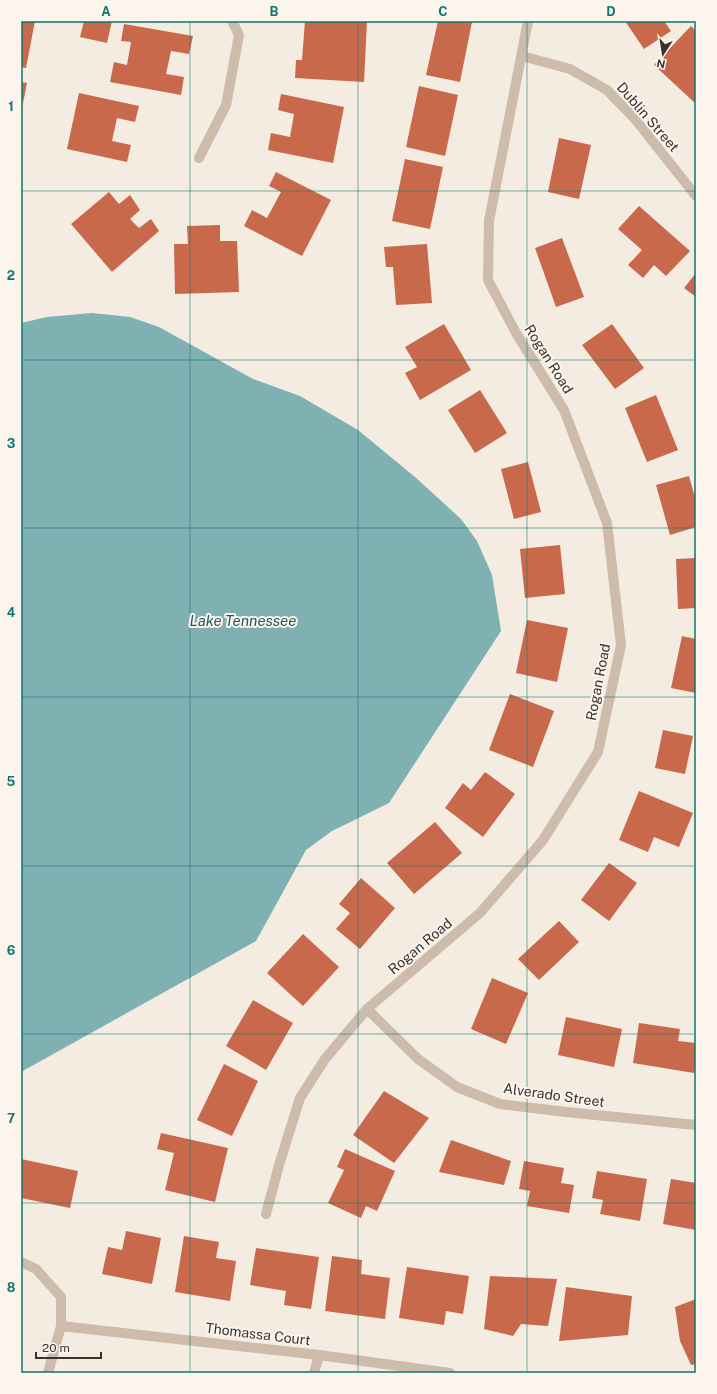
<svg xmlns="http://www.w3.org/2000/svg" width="717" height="1394" font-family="'Public Sans',sans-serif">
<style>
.water{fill:#7fb0b2}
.building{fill:#c8694b}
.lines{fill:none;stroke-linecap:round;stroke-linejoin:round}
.minor{stroke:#cdbbac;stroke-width:10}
.grid{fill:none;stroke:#0f766e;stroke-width:1;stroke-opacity:0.55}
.labels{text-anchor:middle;stroke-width:4;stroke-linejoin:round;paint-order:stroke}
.street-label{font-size:14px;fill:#3b302b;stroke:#fbf5ee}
.water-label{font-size:15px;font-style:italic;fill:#1f5a5e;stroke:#fbf5ee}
.neatline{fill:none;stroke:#0f766e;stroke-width:1.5}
.grid-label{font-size:13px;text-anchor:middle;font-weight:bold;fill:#0f766e}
</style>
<rect width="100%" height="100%" fill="#f4ebe1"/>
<polygon class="water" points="92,313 130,317 159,327 253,379 300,396 358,430 415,477 461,519 477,541 492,575 501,631 389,803 332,831 306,850 256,941 21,1072 21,323 47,317"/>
<g class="building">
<polygon points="21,21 35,21 26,68 21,67"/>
<polygon points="84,21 112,21 107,43 80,37"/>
<polygon points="305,21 367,21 364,82 295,78 296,60 302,60"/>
<polygon points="438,21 472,22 460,82 426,75"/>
<polygon points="625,21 664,21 671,31 644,49"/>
<polygon points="124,24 193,36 189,54 171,51 166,74 184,77 181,95 110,82 114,62 127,65 131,42 121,41"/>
<polygon points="691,26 696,31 696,104 654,65"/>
<polygon points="21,82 27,83 22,108 21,108"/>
<polygon points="419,86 458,95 445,156 406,147"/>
<polygon points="79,93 139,106 135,122 117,118 112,141 131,145 127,162 67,149"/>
<polygon points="281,94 344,107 333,163 268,150 271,133 290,137 294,114 278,110"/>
<polygon points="559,138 591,145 579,199 548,192"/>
<polygon points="405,159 443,167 430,229 392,221"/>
<polygon points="276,172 331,200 302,256 244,226 252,210 267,218 281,192 269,186"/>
<polygon points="109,192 119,204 130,195 140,210 130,219 139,228 151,219 159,231 112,272 71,224"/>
<polygon points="639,206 690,251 666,276 654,265 643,278 628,265 642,250 618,229"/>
<polygon points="220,225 220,241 237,241 239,292 175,294 174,244 188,244 187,226"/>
<polygon points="562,238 584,297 556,307 535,248"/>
<polygon points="427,244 432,303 396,305 393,267 386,267 384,247"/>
<polygon points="696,273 696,297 684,288"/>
<polygon points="444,324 471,370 420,400 405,373 417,367 405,347"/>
<polygon points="612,324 644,368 615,389 582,345"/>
<polygon points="480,390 507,433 475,453 448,410"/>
<polygon points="656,395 678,450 647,462 625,408"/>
<polygon points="528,462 541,512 514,519 501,469"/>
<polygon points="689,476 694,494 696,493 696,527 670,535 656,485"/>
<polygon points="560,545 565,594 525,598 520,549"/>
<polygon points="696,558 696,608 678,609 676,559"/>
<polygon points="527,620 568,628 557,682 516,673"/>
<polygon points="682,636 696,639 696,693 671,688"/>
<polygon points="510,694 554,711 533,767 489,750"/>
<polygon points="663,730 693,736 685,774 655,768"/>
<polygon points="485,772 515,794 483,837 445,808 463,783 471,790"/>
<polygon points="639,791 693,813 679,847 654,837 648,852 619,840"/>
<polygon points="435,822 462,853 414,894 387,863"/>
<polygon points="609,863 637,883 609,921 581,900"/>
<polygon points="361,878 395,908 360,949 336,929 350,913 339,904"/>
<polygon points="559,921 579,942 539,980 518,959"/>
<polygon points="303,934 339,967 303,1006 267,973"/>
<polygon points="492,978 528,993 506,1044 471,1029"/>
<polygon points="253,1000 293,1023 266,1070 226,1046"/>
<polygon points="566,1017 622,1029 614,1067 558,1055"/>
<polygon points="639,1023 680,1029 678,1041 696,1043 696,1060 694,1073 633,1063"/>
<polygon points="224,1064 258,1081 232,1136 197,1120"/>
<polygon points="384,1091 429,1118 394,1163 353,1135"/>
<polygon points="161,1133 228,1148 215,1202 165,1190 174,1153 157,1149"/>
<polygon points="451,1140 511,1161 504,1185 439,1172"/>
<polygon points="345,1149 395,1171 377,1211 366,1206 361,1218 328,1203 344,1170 337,1167"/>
<polygon points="21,1159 78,1171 70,1208 21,1198"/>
<polygon points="524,1161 564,1168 561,1183 574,1185 569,1213 527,1206 530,1191 519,1189"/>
<polygon points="597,1171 647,1179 640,1221 600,1214 603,1200 592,1198"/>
<polygon points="671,1179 696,1183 696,1230 663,1224"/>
<polygon points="126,1231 161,1238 152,1284 102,1274 108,1247 122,1250"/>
<polygon points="184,1236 219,1242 216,1258 236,1261 230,1301 175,1292"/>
<polygon points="256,1248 319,1257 311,1309 284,1305 286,1291 250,1285"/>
<polygon points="332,1256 362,1260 361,1274 390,1278 385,1319 325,1311"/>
<polygon points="407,1267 469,1276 463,1314 446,1311 444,1325 399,1318"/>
<polygon points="490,1276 557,1279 548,1326 521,1324 513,1336 484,1329"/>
<polygon points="566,1287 632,1296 628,1335 559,1341"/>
<polygon points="696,1299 696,1364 691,1365 680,1341 675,1307"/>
</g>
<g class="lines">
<g class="minor">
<polyline points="522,56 570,69 607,90 635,119 696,196"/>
<polyline points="199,158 226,105 239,35 232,21"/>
<polyline points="367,1009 418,1059 457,1087 500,1104 566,1112 696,1125"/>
<polyline points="266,1214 279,1165 300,1098 325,1059 367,1009 480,913 543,840 598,752 621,645 607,523 564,410 516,333 488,280 489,221 528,21"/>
<polyline points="21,1262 36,1269 61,1297 61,1326 48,1373"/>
<polyline points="61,1326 319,1355 450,1373"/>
<polyline points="314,1373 319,1355"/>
</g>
</g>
<path class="grid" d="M190 21V1373M358 21V1373M527 21V1373M21 191H696M21 360H696M21 528H696M21 697H696M21 866H696M21 1034H696M21 1203H696"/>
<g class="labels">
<g class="street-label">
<text transform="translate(648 117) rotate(49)" y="5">Dublin Street</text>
<text transform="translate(549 359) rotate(58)" y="5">Rogan Road</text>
<text transform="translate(598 682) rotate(-79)" y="5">Rogan Road</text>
<text transform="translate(420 946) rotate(-40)" y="5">Rogan Road</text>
<text transform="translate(554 1095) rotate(8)" y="5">Alverado Street</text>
<text transform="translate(258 1334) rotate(7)" y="5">Thomassa Court</text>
</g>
<g class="water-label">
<text x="243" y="626">Lake Tennessee</text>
</g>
</g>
<rect width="717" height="1394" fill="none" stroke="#fbf5ee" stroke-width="44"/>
<g transform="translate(663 54) rotate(192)" stroke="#fbf5ee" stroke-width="3" paint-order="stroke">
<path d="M0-3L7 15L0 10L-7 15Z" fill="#3b302b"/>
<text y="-6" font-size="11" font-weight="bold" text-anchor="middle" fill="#3b302b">N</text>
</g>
<path d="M36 1352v6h65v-6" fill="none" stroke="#3b302b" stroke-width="2"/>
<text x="42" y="1352" font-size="12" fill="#3b302b" stroke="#fbf5ee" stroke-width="3" paint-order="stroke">20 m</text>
<rect x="22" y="22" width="673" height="1350" class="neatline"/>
<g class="grid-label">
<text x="106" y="16">A</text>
<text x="274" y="16">B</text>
<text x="443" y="16">C</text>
<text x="611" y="16">D</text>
<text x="11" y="111">1</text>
<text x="11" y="280">2</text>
<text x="11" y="448">3</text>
<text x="11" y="617">4</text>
<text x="11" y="786">5</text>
<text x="11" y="955">6</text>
<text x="11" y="1123">7</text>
<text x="11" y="1292">8</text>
</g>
</svg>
